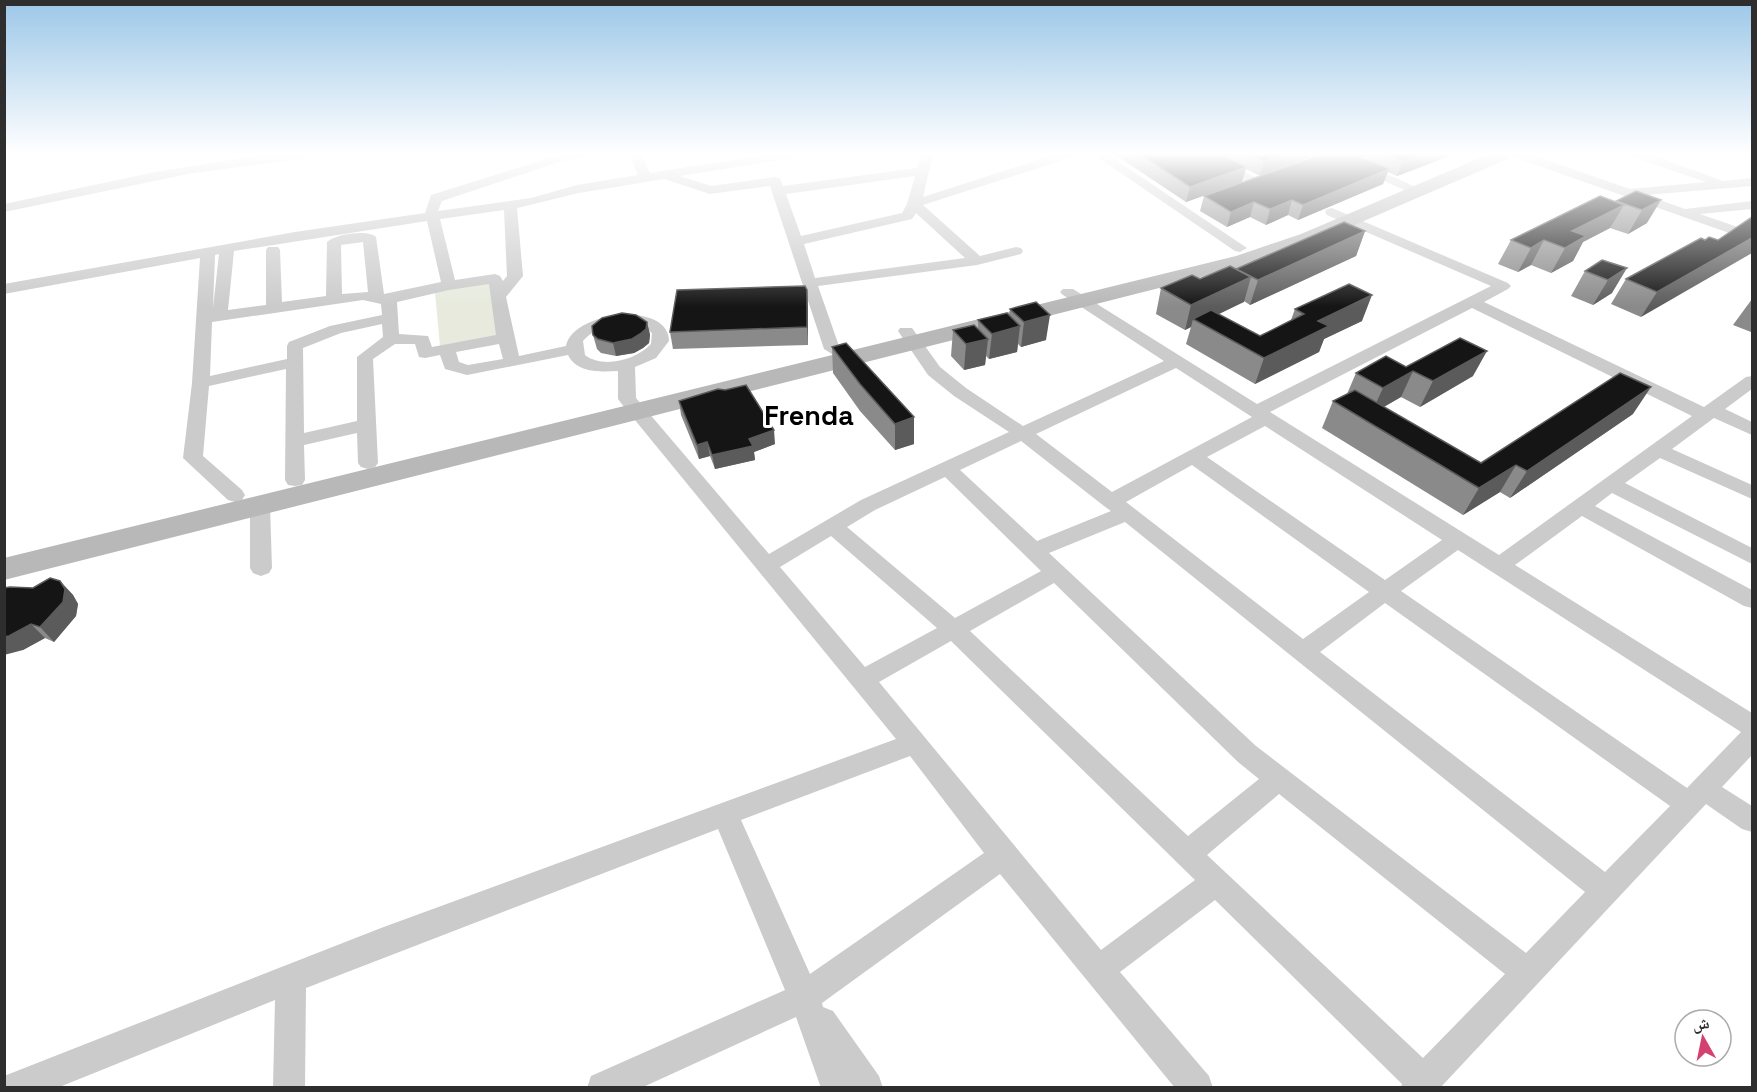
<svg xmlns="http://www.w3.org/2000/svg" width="1757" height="1092" font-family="'Space Grotesk','Noto Naskh Arabic',sans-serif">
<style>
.green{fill:#e7eadd}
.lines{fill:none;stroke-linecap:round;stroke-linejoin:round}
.street{fill:#cbcbcb;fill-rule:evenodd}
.secondary{fill:#b8b8b8;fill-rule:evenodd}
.wall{fill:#8a8a8a}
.shaded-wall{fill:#5b5b5b}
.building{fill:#151515;stroke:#5b5b5b;stroke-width:1.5}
.labels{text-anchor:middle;stroke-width:6;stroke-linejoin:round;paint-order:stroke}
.district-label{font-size:27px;font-weight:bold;fill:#000;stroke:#fff}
</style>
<rect width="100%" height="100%" fill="#fff"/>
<polygon class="green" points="491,282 500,335 440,346 435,292"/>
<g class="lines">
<g class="street">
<polygon points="269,154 313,154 307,158 193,173 4,212 4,204 155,172"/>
<path d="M562 154H590L588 157 562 161 442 201 438 211 531 198 577 185 638 175 629 154H641L650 173 770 154H799L793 158 680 176 711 186 775 177 780 178 783 186 917 168 921 154H933L923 197 1056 154H1075L1073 157 923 205 980 256 1016 247 1021 248 1023 251 1021 254 977 265 818 286 840 349 832 354 824 349 770 186 710 194 664 179 579 193 517 208 523 276 506 297 519 356 566 346C572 311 669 300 669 341L656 358 635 367 636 398 769 554 861 500 1009 432 954 396 928 375 898 331 900 328H912L940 367 966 388 1023 426 1164 361 1063 295 1060 292 1063 289H1073L1257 404 1491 286 1327 215 1325 212 1327 209 1332 208 1508 283 1511 286 1508 289 1484 302 1704 407 1746 377 1752 376V389L1725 409 1752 422V435L1714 418 1672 449 1752 485V499L1660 458 1625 483 1752 548V564L1612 493 1595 506 1752 590V608L1744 606 1582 516 1515 565 1752 713V755L1722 787 1752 806V832L1742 829 1706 804 1440 1088H1401L1402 1084 1215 900 1120 972 1209 1076 1213 1088H1175L1000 874 822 1003 823 1007 833 1011 879 1076 883 1088H821L796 1017 641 1088H587L591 1076 785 990 718 829 306 988 305 1088H273L275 1000 57 1088H4V1076L381 928 896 739 621 403 618 399V371C600 372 577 373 568 355L467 375 445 369 440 355 425 358 419 357 415 344H395L373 359 378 463 375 467 368 469 361 467 358 463 357 433 304 445 305 480 302 485 295 486 288 485 285 480 286 369 209 386 203 456 242 490 245 495 242 500 235 502 228 500 183 458 192 383 200 258 4 294V284L295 232 425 213 431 195ZM915 176 907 204 902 213 801 236 786 194ZM504 210 507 276 503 281 500 276 495 274 455 280 440 219ZM916 213 965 258 815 278 804 244 912 219ZM427 221 441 282 384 294 376 237C368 229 335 234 327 242L326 296 282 302 280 250 278 247H268L266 250V305L228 310 234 251ZM363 242 368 292 342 294 341 245ZM219 254 213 308 215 255ZM489 284 496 335 432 347 428 336 399 334 397 302 449 290ZM363 300 381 304 382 315 330 326 289 342 287 346V359L210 376 212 322ZM1472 308 1692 416 1499 555 1270 412ZM382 324 383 337 357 357V421L304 433 303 348 341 333ZM631 324 644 327 652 333 651 344C636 360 603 369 585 355L583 341C595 327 614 325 631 324ZM499 344 503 359 468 365 459 362 456 352ZM1176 368 1252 417 1112 492 1036 434ZM1265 426 1442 540 1385 580 1207 457ZM1021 441 1104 506 1111 511 1037 541 960 470ZM1192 465 1369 592 1303 639 1126 502ZM945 477 1041 571 955 618 847 527 875 510ZM1125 522 1585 892 1526 953 1256 746 1049 553ZM831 536 937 628 865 667 780 567ZM1458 550 1741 732 1687 788 1401 591ZM1054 583 1238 762 1259 779 1188 836 970 631ZM1385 603 1670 806 1605 872 1320 652ZM951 641 1195 880 1101 950 879 682ZM910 756 984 853 810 974 741 820ZM1279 794 1505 974 1423 1058 1207 855Z"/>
<polygon points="1093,154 1107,154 1247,248 1240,252 1235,251"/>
<polygon points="1191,154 1207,154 1266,182 1264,185 1254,185"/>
<polygon points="1324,154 1341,154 1423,190 1421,193 1411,193"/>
<polygon points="1511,154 1529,154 1630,189 1706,182 1633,157 1631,154 1649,154 1723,181 1752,178 1752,186 1646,195 1685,209 1752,201 1752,209 1700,214 1752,232 1752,241 1513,157"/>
<polygon points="260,499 267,501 270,506 272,568 269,573 261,576 253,573 250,568 250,506 253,501"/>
</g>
<polygon class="secondary" points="1489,154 1513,154 1510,158 1315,242 1250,265 4,580 4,558 1236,256 1301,234"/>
</g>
<g class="wall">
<polygon points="1114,154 1318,154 1260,176 1246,169 1242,182 1186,202"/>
<polygon points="1322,154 1455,154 1397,176 1388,172 1383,184 1298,220 1288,215 1266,225 1250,217 1227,227 1200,211 1204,196"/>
<polygon points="1636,191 1647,223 1628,234 1610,228 1583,242 1573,261 1551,273 1531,265 1518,272 1498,264 1511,240 1616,202"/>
<polygon points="1365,231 1356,256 1250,305 1244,301 1219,314 1260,336 1291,320 1295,309 1362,321 1324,339 1319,352 1255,384 1186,344 1191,327 1185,330 1156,314 1161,288 1236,269"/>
<polygon points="1705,240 1718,240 1641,317 1611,304 1626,279"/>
<polygon points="1602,260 1612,293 1593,305 1571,296 1585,271"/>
<polygon points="807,290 808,345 673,349 670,332"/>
<polygon points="1752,299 1752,332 1751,332 1733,325"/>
<polygon points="1010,309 1046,340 1021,347 1018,344 1017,352 989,359 986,356 985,365 964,370 951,356 953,330 978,329 978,320 1009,316"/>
<polygon points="647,322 650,335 649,343 643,348 634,353 616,356 601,353 597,349 593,335"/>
<polygon points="832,347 914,444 895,450 860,411 833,373"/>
<polygon points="1406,367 1473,376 1420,407 1401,397 1384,407 1481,463 1633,414 1510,498 1500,492 1463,515 1322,428 1333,401 1347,394 1356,373"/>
<polygon points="679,401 775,444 754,452 755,460 715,469 710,456 699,459 681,415"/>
<polygon points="60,581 73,595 78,604 76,616 54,642 45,638 23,650 33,588"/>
</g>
<g class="shaded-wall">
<polygon points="1282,154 1318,154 1260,176 1264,161"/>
<polygon points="1422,154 1455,154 1397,176 1403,161"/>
<polygon points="1246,167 1242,182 1186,202 1190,187"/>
<polygon points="1389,169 1383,184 1298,220 1303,205"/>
<polygon points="1292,200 1288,215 1266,225 1270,209"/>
<polygon points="1661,200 1647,223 1628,234 1642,210"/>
<polygon points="1254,202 1250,217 1227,227 1231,212"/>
<polygon points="1624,205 1610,228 1583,242 1573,261 1551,273 1565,248 1572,231"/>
<polygon points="1365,231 1356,256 1250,305 1258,280"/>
<polygon points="1752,238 1752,253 1641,317 1657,292"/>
<polygon points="1544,240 1531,265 1518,272 1531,248"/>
<polygon points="1627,268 1612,293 1593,305 1608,280"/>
<polygon points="1251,277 1244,302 1200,323 1193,319 1191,327 1185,330 1191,305"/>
<polygon points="807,290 808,308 808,345 807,327"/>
<polygon points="1372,295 1362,321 1324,339 1319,352 1255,384 1264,358 1318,321"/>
<polygon points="1050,315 1046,340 1021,347 1024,322"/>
<polygon points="647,322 650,335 649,343 643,348 634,353 616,356 613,343"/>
<polygon points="1020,326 1017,352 989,359 992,334"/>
<polygon points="988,339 985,365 964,370 966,344"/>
<polygon points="1487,351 1473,376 1420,407 1433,381"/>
<polygon points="1413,371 1401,397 1371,414 1383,388"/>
<polygon points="1651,387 1633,414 1510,498 1527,471"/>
<polygon points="914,417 914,444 895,450 895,424"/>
<polygon points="774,430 775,444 754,452 755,460 715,469 712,455 749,439"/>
<polygon points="707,442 710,456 699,459 697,445"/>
<polygon points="1516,465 1500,492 1463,515 1479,488"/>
<polygon points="60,581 73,595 78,604 76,616 54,642 40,627"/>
<polygon points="31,624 45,638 23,650 4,655 4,637"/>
</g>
<g class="building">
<polygon points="1139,154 1220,154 1246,167 1190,187"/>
<polygon points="1249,154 1282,154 1264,161"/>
<polygon points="1322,154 1352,154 1389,169 1303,205 1292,200 1270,209 1254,202 1231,212 1204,196"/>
<polygon points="1386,154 1422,154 1403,161"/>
<polygon points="1636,191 1661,200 1642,210 1616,201"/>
<polygon points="1600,196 1624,205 1572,231 1586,236 1565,248 1544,240 1531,248 1511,240"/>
<polygon points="1752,217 1752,238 1657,292 1626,279 1701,238 1705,240 1709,237 1718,240"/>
<polygon points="1344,222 1365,231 1258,280 1236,269"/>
<polygon points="1602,260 1627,268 1608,280 1585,271"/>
<polygon points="1230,266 1251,277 1191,305 1161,288 1192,275 1200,279"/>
<polygon points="1349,284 1372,295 1318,321 1329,326 1264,358 1193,319 1211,310 1260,336 1304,314 1295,309"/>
<polygon points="805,286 807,290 807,327 670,332 677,290"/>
<polygon points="1036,302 1050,315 1024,322 1010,309"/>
<polygon points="622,313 636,315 647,322 646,329 640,334 632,339 613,343 598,339 593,335 592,326 602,318"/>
<polygon points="1007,313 1020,326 992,334 978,320"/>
<polygon points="974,325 988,339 966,344 953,330"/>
<polygon points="1460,338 1487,351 1433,381 1413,371 1383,388 1356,373 1386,356 1406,367"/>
<polygon points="846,343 914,417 895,424 860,384 832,347"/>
<polygon points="1620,373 1651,387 1527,471 1516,465 1479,488 1333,401 1355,390 1481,463"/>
<polygon points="746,385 774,430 749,439 753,446 712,455 707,442 697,445 679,401 718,389 725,390"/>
<polygon points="50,578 60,581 65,589 63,602 40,627 31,624 9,636 4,637 4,588 10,587 33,588"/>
</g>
<linearGradient id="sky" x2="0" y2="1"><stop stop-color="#9cc7e8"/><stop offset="0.5" stop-color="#fff"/><stop offset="1" stop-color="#fff" stop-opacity="0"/></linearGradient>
<rect width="1757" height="307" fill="url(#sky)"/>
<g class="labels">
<g class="district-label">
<text x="809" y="425">Frenda</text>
</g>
</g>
<rect width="1757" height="1092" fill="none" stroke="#2e2e2e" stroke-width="12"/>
<g transform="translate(1703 1038) rotate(351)"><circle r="28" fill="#ffffff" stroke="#ababab" stroke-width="1.5"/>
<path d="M0-4.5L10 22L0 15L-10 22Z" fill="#d44171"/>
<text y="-9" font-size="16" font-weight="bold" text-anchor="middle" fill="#2e2e2e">ش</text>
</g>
</svg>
